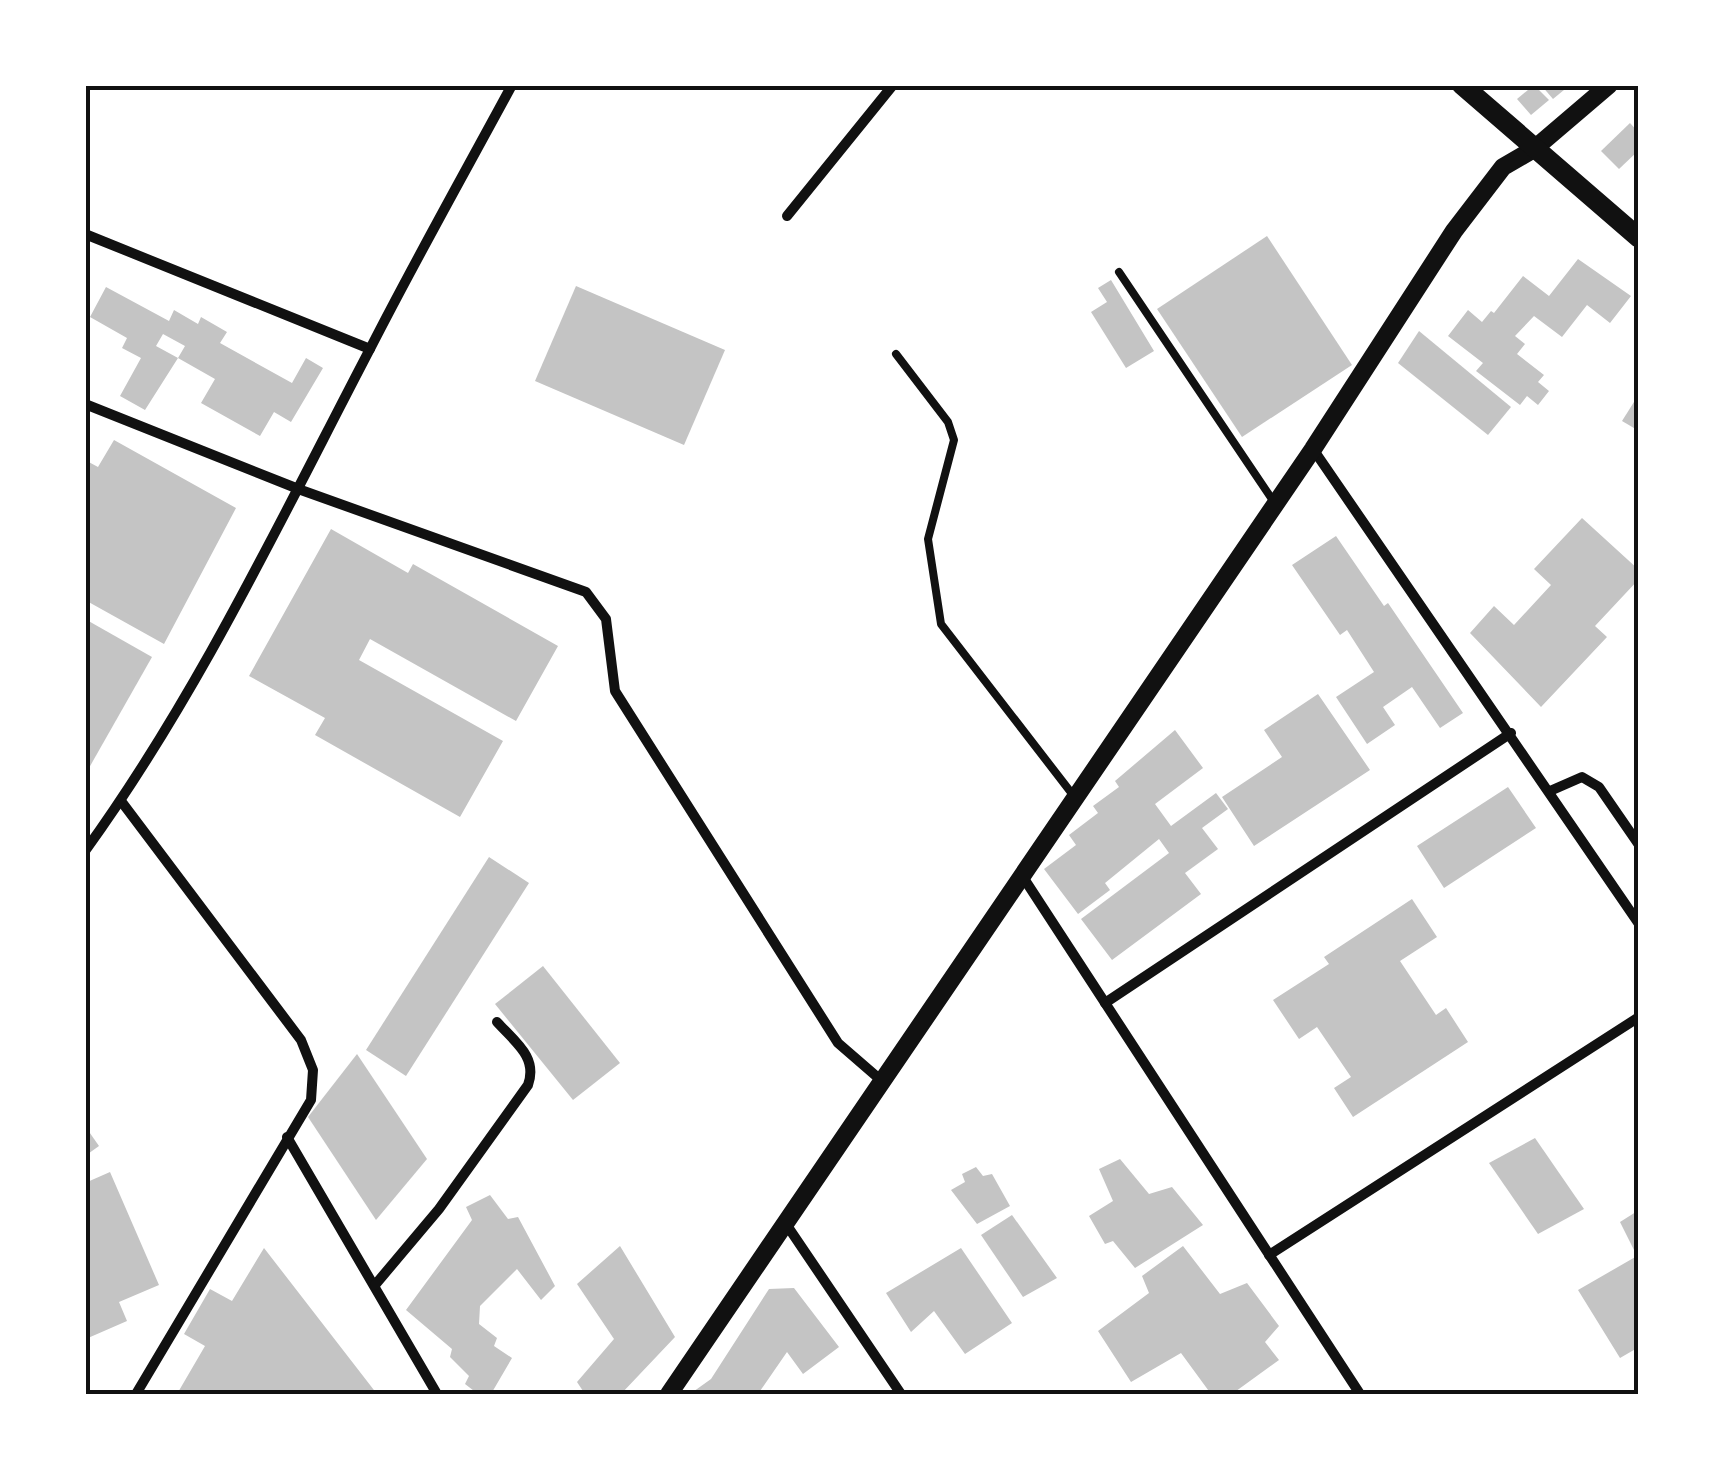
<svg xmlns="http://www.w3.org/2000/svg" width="1724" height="1479" font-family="'Fira Sans Condensed',sans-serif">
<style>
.building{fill:#c4c4c4}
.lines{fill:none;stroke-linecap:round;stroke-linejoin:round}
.service{stroke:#111;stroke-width:8}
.minor{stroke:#111;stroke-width:10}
.tertiary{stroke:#111;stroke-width:18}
.secondary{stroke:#111;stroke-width:20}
.neatline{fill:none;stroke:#111;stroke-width:4}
</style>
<rect width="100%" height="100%" fill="#fff"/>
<g class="building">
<polygon points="1534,85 1549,100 1531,115 1517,99"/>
<polygon points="1541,85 1570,85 1553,99"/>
<polygon points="1630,123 1639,133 1639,150 1619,169 1601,151"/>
<polygon points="1267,236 1352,365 1242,437 1157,309"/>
<polygon points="1578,259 1631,296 1610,323 1587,305 1562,337 1534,316 1515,336 1525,344 1517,354 1544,375 1538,382 1549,391 1538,405 1527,396 1520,405 1476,371 1483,363 1448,336 1468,310 1482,322 1491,311 1494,313 1523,276 1549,296"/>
<polygon points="1111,280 1154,351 1126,368 1091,312 1107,302 1098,288"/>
<polygon points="576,286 725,350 684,445 535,381"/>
<polygon points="106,287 169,321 174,310 198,324 201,317 227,332 220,343 292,383 306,358 323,368 291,422 274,412 260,436 201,403 215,379 178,358 185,346 163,334 156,346 178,358 145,410 120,396 141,358 122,348 127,338 90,317"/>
<polygon points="1419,331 1511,407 1488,435 1398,363"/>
<polygon points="1639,394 1639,431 1622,421"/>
<polygon points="114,440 236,508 164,644 85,600 85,460 98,467"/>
<polygon points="1582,518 1639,570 1639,579 1595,626 1607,637 1541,707 1470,633 1494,606 1514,625 1551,585 1534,569"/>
<polygon points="331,529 408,573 413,564 558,646 516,721 370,639 359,660 503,741 460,817 315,735 325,718 249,676"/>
<polygon points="1336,536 1384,606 1388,603 1463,713 1440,728 1412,687 1383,707 1395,725 1367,744 1336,697 1374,672 1347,630 1340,635 1292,565"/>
<polygon points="85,619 152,657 85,775"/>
<polygon points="1318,694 1370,770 1254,846 1222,797 1282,757 1264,730"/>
<polygon points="1175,730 1203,768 1155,804 1171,826 1216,793 1228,809 1202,828 1218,849 1185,873 1201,894 1112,960 1081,919 1169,853 1159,839 1105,883 1110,890 1078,914 1044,869 1076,845 1069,835 1098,813 1093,806 1119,787 1115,781"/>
<polygon points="1508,787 1536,828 1444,888 1417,846"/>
<polygon points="489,857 529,883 406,1076 366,1050"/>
<polygon points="1412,899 1437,937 1400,961 1436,1015 1446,1008 1468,1042 1353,1117 1334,1088 1351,1077 1317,1027 1299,1039 1273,1000 1329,964 1324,957"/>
<polygon points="543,966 620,1063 573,1100 495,1004"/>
<polygon points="357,1054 427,1159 376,1220 308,1117"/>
<polygon points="85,1126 99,1146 85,1156"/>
<polygon points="1535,1138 1584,1209 1538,1234 1489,1163"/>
<polygon points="1120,1159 1149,1194 1172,1187 1203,1225 1135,1268 1113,1241 1105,1244 1089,1216 1113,1201 1099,1169"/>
<polygon points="976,1167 983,1176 992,1174 1010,1206 977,1224 951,1190 965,1182 962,1174"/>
<polygon points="110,1172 159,1285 119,1302 127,1321 88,1338 85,1183"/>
<polygon points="490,1195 508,1219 518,1217 555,1286 541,1300 517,1269 480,1306 479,1324 497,1338 494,1346 512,1358 491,1394 478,1394 465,1384 469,1376 450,1357 452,1349 406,1310 472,1220 466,1207"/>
<polygon points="1639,1210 1639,1347 1620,1358 1578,1290 1637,1256 1620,1222"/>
<polygon points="1012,1215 1057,1278 1023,1297 981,1235"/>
<polygon points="620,1246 675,1337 621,1394 585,1394 577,1382 614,1339 577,1284"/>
<polygon points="1183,1246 1220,1294 1247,1283 1279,1326 1265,1342 1279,1360 1232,1394 1211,1394 1181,1353 1131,1382 1098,1331 1149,1293 1142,1276"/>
<polygon points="264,1248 377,1394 177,1394 205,1346 184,1334 210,1289 232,1301"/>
<polygon points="961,1248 1012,1323 965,1354 934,1311 911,1332 886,1293"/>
<polygon points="794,1288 839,1347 803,1374 787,1352 758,1394 690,1394 711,1379 769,1289"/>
</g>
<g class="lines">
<g class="service">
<polyline points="1119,272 1276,505"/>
<polyline points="896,354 948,422 954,440 928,539 941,624 1073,795"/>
</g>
<g class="minor">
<polyline points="787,216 893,85"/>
<polyline points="85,234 370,349"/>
<polyline points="85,404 301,490 586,592 606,619 615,691 838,1043 883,1082"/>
<polyline points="1313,449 1639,924"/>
<polyline points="1550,791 1582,777 1599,787 1639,845"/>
<polyline points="121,801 301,1040 313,1070 311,1100 136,1394"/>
<path d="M85 851C198 695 282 517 371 347 416 259 465 172 512 85"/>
<polyline points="1023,877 1360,1394"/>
<polyline points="1105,1003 1511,733"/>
<polyline points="287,1137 437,1394"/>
<polyline points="784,1221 901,1394"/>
<polyline points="1269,1255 1639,1017"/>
<path d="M375 1285 439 1209 528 1085C538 1057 515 1042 497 1022"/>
</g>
<polyline class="tertiary" points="669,1394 1313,449 1454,231 1503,167 1534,149 1609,85"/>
<polyline class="secondary" points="1462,85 1639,238"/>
</g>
<rect width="1724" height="1479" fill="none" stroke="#ffffff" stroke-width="175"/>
<rect x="88" y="88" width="1548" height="1304" class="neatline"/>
</svg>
